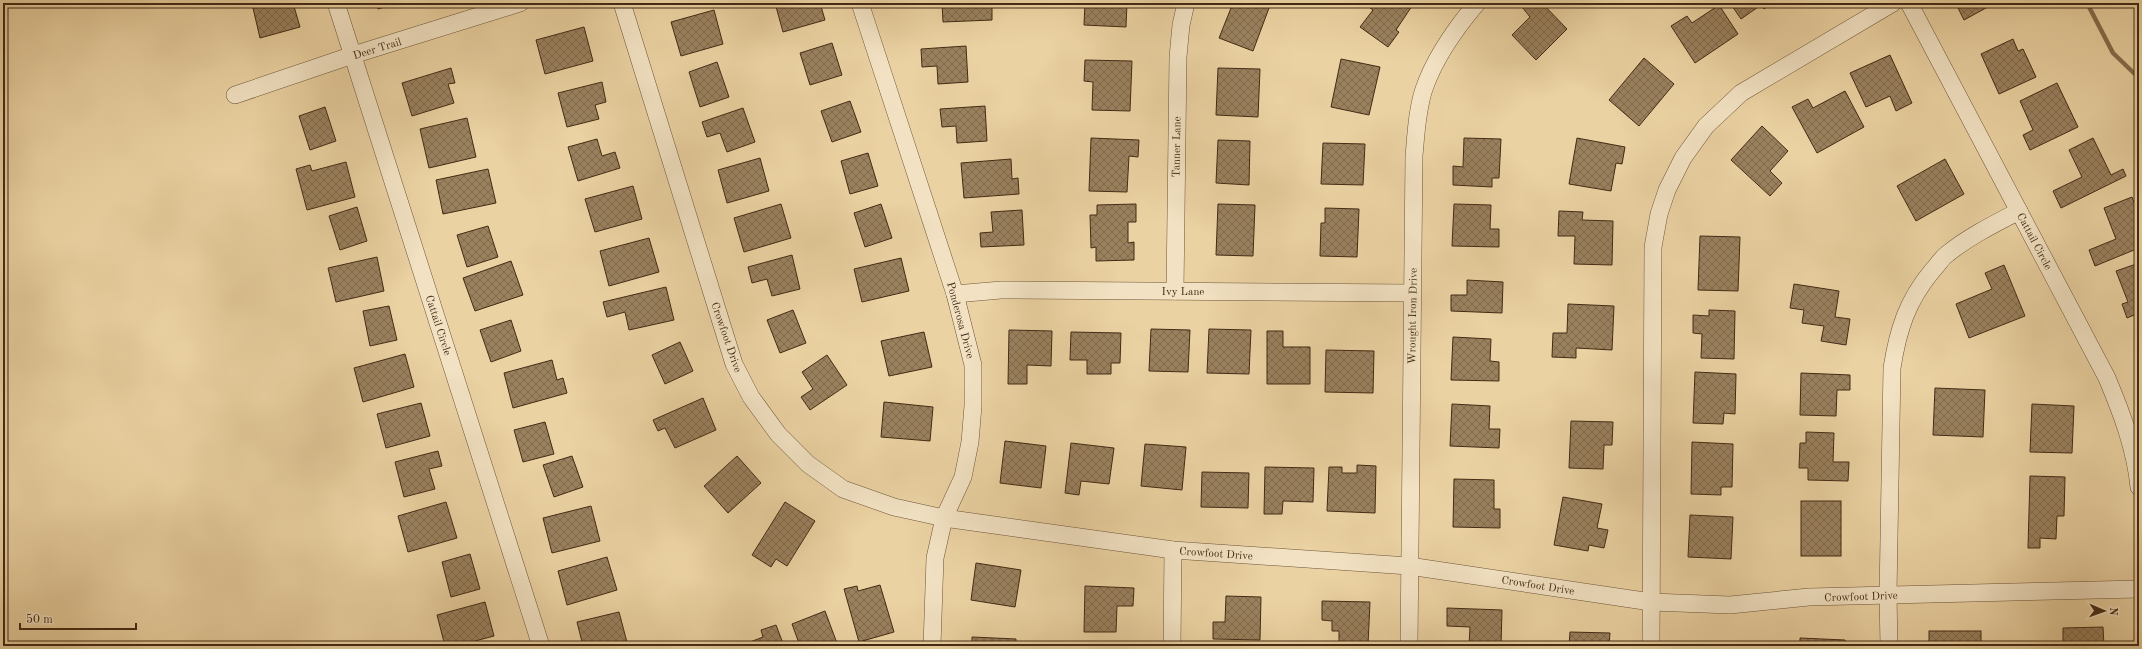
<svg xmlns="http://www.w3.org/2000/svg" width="2142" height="649" font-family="'Old Standard TT',serif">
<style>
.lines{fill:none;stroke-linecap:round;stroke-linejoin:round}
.stream{stroke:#866d4c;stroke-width:4.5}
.building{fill:url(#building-cross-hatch);stroke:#432a14}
.street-casing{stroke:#6d5438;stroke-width:18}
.street{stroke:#f2e2c3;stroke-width:17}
.labels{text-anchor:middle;stroke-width:3.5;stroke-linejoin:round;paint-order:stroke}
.street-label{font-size:11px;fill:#432a14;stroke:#f2e2c3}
</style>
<defs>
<pattern id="building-cross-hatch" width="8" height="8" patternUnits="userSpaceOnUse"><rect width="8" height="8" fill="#9a815e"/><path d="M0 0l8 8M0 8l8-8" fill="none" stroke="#7f6a4c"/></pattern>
</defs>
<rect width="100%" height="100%" fill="#ebd2a2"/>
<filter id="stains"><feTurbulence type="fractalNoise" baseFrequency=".005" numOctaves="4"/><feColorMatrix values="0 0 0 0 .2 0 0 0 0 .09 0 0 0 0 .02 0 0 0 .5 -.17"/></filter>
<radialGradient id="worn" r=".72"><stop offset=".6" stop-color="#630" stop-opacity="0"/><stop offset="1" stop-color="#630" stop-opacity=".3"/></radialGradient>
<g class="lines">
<polyline class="stream" points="2087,3 2113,53 2139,78"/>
</g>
<g class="building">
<polygon points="270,3 293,3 300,27 260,38 253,8"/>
<polygon points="377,3 398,3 378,9"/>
<polygon points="775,3 820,3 825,20 783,32"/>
<polygon points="942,3 992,3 992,20 943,22"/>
<polygon points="1085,3 1147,3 1127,3 1126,27 1084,25"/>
<polygon points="1233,3 1257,3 1269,8 1253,51 1219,38"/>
<polygon points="1367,3 1414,3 1396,30 1399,32 1388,47 1360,27 1373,10 1366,5"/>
<polygon points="1526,3 1542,3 1567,29 1536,60 1512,35 1530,17 1522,7"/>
<polygon points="1730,3 1772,3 1764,9 1761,5 1741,19"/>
<polygon points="1959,3 1995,3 1964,20 1956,4"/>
<polygon points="1719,5 1738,34 1695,63 1671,26 1687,16 1692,23"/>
<polygon points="714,10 723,44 681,56 671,22"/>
<polygon points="584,27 593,61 545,74 536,40"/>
<polygon points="2013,39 2018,51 2023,49 2036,77 1999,94 1981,54"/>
<polygon points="832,43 842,75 810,85 800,53"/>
<polygon points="966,46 968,82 938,84 937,66 922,67 921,49"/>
<polygon points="1890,55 1912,103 1896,111 1890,96 1866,107 1850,73"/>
<polygon points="1644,58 1674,84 1639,126 1609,100"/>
<polygon points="1341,59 1380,67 1369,115 1331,107"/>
<polygon points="1085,60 1132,61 1130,111 1092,110 1093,82 1084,81"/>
<polygon points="717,62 729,97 700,107 689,72"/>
<polygon points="451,68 455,83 448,84 454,103 412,116 402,83"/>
<polygon points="1218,68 1260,69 1258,117 1216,115"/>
<polygon points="602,82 606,102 595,105 599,119 567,127 558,93"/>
<polygon points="2057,83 2078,127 2030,150 2023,135 2033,130 2020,101"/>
<polygon points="1845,91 1864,127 1817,153 1792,107 1808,99 1813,108"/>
<polygon points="850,101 861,132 832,142 821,111"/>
<polygon points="985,106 987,141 957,143 956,126 942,127 940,109"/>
<polygon points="325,107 336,141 310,150 299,116"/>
<polygon points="743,108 755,142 727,152 720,133 707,137 702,122"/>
<polygon points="467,118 476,157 429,168 420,129"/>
<polygon points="1762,126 1788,151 1770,171 1782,183 1770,196 1731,160"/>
<polygon points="1091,138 1139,140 1138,157 1129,156 1127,192 1089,191"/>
<polygon points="1464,138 1501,139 1499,178 1492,178 1492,187 1453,185 1453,166 1463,167"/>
<polygon points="1577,138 1625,147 1622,164 1616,163 1611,191 1569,184"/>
<polygon points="2093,138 2111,175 2123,169 2126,176 2061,208 2053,191 2082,177 2069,150"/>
<polygon points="597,139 602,156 615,152 620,168 578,181 568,147"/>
<polygon points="1218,140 1250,141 1249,185 1216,183"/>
<polygon points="1323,143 1365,144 1363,185 1321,184"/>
<polygon points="868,153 878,186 850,194 841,161"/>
<polygon points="760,158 769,191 727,203 718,170"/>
<polygon points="1011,159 1012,179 1018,178 1019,194 964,198 961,163"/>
<polygon points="1945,159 1964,194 1916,221 1897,186"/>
<polygon points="346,162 355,197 307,210 296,169 310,165 312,171"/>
<polygon points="488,169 496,203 443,214 436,180"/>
<polygon points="633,186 642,219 595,232 585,199"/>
<polygon points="2132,197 2139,215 2139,248 2095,266 2089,250 2116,239 2104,208"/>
<polygon points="781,204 791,238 744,252 734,218"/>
<polygon points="881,204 892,238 865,247 854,213"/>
<polygon points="1136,204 1136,222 1128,222 1128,243 1134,242 1134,260 1096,261 1096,247 1091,248 1090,215 1097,215 1097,205"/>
<polygon points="1218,204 1255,205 1253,256 1216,255"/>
<polygon points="1454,204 1491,205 1490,229 1499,229 1499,247 1452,246"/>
<polygon points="357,207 367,241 340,250 329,216"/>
<polygon points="1325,208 1359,209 1357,257 1320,256 1321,223 1325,223"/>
<polygon points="1022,210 1024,245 981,247 980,233 993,232 991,212"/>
<polygon points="1559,211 1583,212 1582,220 1613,221 1612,265 1574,264 1575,236 1558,236"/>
<polygon points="488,226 498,257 467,267 457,235"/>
<polygon points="1700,236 1740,237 1738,291 1698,290"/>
<polygon points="649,238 659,272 609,286 600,251"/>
<polygon points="792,255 800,289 772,296 767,279 752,283 748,267"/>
<polygon points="377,257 384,291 336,302 328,268"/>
<polygon points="901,258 909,291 862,302 854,269"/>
<polygon points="511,261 523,295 475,311 463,278"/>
<polygon points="2139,263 2139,313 2127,318 2122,304 2128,302 2116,271"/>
<polygon points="2004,265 2025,316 1969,338 1956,304 1992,289 1985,273"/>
<polygon points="1467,280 1503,282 1502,313 1451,311 1451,295 1467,295"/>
<polygon points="1794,284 1839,291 1835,317 1850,319 1846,345 1821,341 1824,326 1802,323 1804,310 1790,308"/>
<polygon points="666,287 674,320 629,330 625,312 607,317 603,302"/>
<polygon points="1568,304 1614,306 1612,350 1576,348 1576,358 1552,357 1553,333 1567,333"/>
<polygon points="389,306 397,340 370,346 363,311"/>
<polygon points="793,310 806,343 780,353 767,320"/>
<polygon points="1709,310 1735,311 1734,359 1701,358 1702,334 1693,333 1693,315 1709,316"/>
<polygon points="511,320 521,351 491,362 480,330"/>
<polygon points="1151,329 1190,330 1188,372 1149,371"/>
<polygon points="1209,329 1251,330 1249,374 1207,373"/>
<polygon points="1009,330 1052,331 1051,366 1027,365 1027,384 1008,384"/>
<polygon points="1267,331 1283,331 1283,347 1310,347 1310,384 1267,384"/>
<polygon points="924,332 932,367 889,376 881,341"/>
<polygon points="1071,332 1121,333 1120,363 1111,363 1111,374 1087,374 1087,360 1070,360"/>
<polygon points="1453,337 1491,339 1490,361 1499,362 1499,381 1451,380"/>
<polygon points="680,342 693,371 665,384 652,355"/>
<polygon points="1326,350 1374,351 1373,393 1325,392"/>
<polygon points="405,354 414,387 363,402 354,368"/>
<polygon points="827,355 847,385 810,410 801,397 813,389 802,372"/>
<polygon points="552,360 557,380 563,378 567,393 513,408 504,373"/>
<polygon points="1695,372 1736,374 1735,414 1724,413 1723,424 1693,423"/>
<polygon points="1801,373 1850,375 1850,390 1837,390 1836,416 1800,415"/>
<polygon points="1935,388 1985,390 1983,437 1933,435"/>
<polygon points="703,398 716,430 675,448 665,428 658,431 653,420"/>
<polygon points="884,402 933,407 930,441 881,437"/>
<polygon points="421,403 430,436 386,448 377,414"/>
<polygon points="1452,404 1490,406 1489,429 1500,429 1499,448 1450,446"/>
<polygon points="2032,404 2074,406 2072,453 2030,452"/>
<polygon points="1571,421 1613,422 1612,445 1604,445 1603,469 1569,468"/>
<polygon points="545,422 554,454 523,462 514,430"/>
<polygon points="1806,432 1834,433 1833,462 1849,462 1848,481 1808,480 1808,468 1799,468 1800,443 1806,443"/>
<polygon points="1005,441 1046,446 1041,488 1000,483"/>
<polygon points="1692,442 1733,444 1732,487 1721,487 1721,495 1691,494"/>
<polygon points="1071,443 1114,448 1109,484 1081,481 1079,495 1065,493"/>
<polygon points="1145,444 1186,447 1182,490 1141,486"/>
<polygon points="438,451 442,466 429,469 435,489 404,497 395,462"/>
<polygon points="572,456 583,487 554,497 543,465"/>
<polygon points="737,456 761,483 728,513 704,486"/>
<polygon points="1357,465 1376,466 1375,513 1327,511 1329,467 1342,467 1342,473 1357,473"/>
<polygon points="1265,467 1314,468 1313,502 1283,501 1282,514 1264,514"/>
<polygon points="1202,472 1249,473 1248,508 1201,507"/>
<polygon points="2030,476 2065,477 2064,516 2057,516 2056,539 2040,538 2040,548 2028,548"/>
<polygon points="1454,479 1494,480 1494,509 1500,509 1500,528 1453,527"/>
<polygon points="1563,497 1602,504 1597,528 1608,530 1604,548 1589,545 1588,551 1554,545"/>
<rect x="1801" y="501" width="40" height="55"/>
<polygon points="446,502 457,538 408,552 398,516"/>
<polygon points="785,502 815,521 787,566 776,559 771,567 752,555"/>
<polygon points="591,506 600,541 552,553 543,518"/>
<polygon points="1690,515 1733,517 1731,559 1688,557"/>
<polygon points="470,554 480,589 451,597 442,562"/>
<polygon points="607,557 617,590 567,605 558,571"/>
<polygon points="976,563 1021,570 1015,607 971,600"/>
<polygon points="880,585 894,632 859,642 844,589 857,586 858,591"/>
<polygon points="1085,586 1134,588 1133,606 1117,606 1116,632 1084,632"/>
<polygon points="1226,596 1261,597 1260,640 1213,639 1213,622 1225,622"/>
<polygon points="1322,601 1370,602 1368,645 1339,644 1339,631 1332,631 1332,621 1322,620"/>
<polygon points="485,602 494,636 456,646 445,646 437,615"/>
<polygon points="1447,608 1502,610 1501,646 1469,646 1470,627 1447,626"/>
<polygon points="825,611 838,646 800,646 792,624"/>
<polygon points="619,612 628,646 583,646 577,622"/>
<polygon points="776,625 784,646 745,646 745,644 763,637 761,630"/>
<polygon points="2103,627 2104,646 2063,646 2063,628"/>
<rect x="1929" y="631" width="52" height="15"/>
<polygon points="1570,632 1610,633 1609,646 1569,646"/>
<polygon points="972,637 1016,639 1016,646 972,646"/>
<polygon points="1800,638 1845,640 1845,646 1800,646"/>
<rect x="1696" y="643" width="35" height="3"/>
</g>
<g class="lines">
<g class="street-casing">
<g id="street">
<polyline points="336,3 541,646"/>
<polyline points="622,3 734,364 751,397 778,434 808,464 843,489 894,507 944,518 1173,550 1409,566 1651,602 1730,605 1809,597 2139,589"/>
<polyline points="860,3 955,294 973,365 973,406 970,442 963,477 944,518 935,558 932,646"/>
<path d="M1909 3 2107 378C2122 414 2135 448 2139 487"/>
<polyline points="235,95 353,55 520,3"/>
<polyline points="1175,291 1178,57 1181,25 1186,3"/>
<polyline points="955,294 1001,290 1412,293"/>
<polyline points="1172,646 1173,550"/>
<path d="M1409 646 1414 156C1416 134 1417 110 1424 89 1435 57 1455 29 1477 3"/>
<polyline points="1651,646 1653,247 1659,214 1667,190 1683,158 1706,126 1741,93 1893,3"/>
<path d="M1889 646 1888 595 1892 368C1898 330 1907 301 1932 271 1937 266 1941 259 1946 255 1968 237 1994 224 2019 211"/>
</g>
</g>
<use href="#street" class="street"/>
</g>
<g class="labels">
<g class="street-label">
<text transform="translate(377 48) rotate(-17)" y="4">Deer Trail</text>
<text transform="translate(1176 147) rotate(-89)" y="4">Tanner Lane</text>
<text transform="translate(2035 241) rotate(62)" y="4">Cattail Circle</text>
<text x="1183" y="295">Ivy Lane</text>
<text transform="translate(1412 316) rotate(-89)" y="4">Wrought Iron Drive</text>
<text transform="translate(961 320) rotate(75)" y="4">Ponderosa Drive</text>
<text transform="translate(439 325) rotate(72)" y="4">Cattail Circle</text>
<text transform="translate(727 337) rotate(71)" y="4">Crowfoot Drive</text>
<text transform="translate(1216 553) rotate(4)" y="4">Crowfoot Drive</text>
<text transform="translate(1538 585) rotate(9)" y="4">Crowfoot Drive</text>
<text transform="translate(1861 596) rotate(-2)" y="4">Crowfoot Drive</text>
</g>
</g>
<rect width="2142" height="649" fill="none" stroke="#ebd2a2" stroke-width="16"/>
<rect x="4" y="4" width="2134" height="641" fill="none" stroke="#432a14" stroke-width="2"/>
<rect x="8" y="8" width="2126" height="633" fill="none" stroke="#432a14"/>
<g transform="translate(2104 611) rotate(92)" stroke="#f2e2c3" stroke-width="3" paint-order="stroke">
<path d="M0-3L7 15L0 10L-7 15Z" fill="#432a14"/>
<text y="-6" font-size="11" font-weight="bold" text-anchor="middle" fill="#432a14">N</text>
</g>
<path d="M20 623v6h116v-6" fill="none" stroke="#432a14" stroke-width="2"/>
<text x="26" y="623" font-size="12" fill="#432a14" stroke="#f2e2c3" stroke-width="3" paint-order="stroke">50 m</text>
<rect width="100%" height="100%" filter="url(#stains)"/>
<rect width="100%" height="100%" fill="url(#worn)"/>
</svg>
